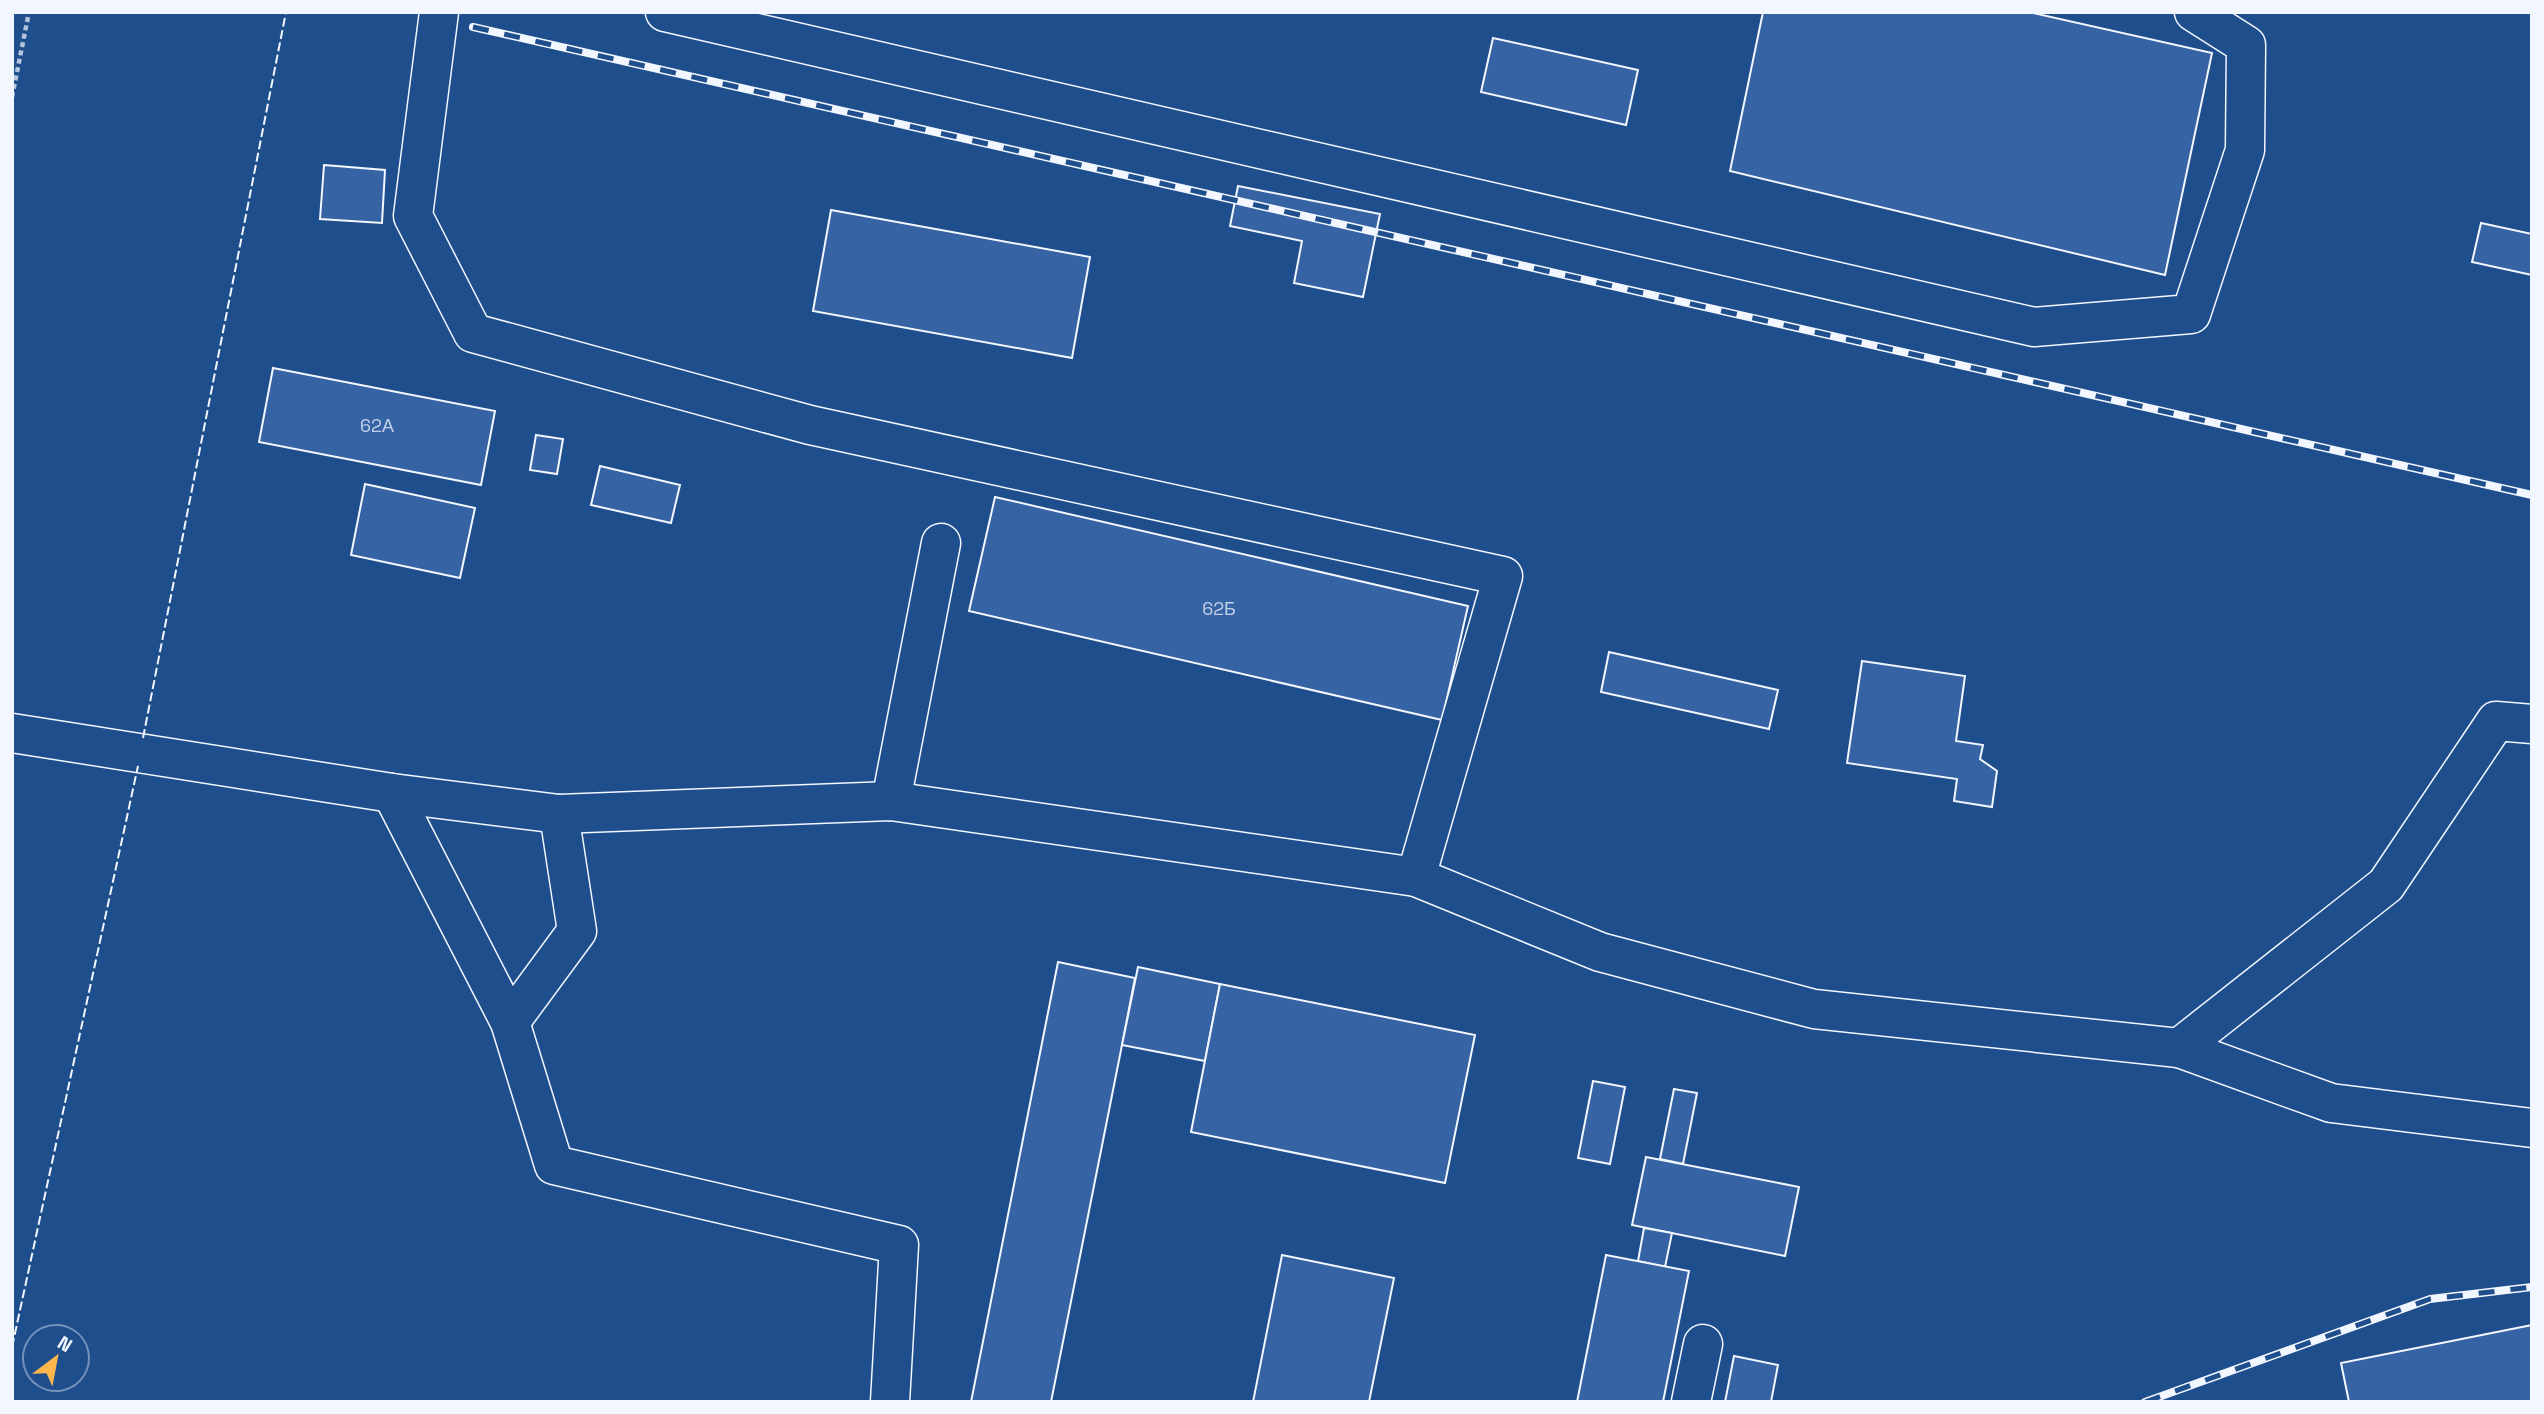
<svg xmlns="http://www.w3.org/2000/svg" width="2544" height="1414" font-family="'Space Grotesk',sans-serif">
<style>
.building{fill:#3563a3;stroke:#f2f6ff;stroke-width:2}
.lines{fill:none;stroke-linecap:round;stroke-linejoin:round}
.minor-casing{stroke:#f2f6ff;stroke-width:41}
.path{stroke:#b3c4dc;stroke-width:4.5;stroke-dasharray:5 3.5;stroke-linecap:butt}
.minor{stroke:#1f4e8c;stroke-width:38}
.rail-casing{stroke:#f2f6ff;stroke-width:8}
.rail{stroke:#1f4e8c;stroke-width:5;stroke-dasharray:16;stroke-linecap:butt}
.fence{stroke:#f2f6ff;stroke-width:2;stroke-dasharray:9 3.5;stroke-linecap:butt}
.labels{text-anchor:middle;stroke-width:5;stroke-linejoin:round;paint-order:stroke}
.number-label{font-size:18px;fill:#c3d1e8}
</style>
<rect width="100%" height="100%" fill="#1f4e8c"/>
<g class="building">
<polygon points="1763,12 2029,12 2212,53 2165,275 1730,171"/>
<polygon points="1493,38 1638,70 1626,125 1481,92"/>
<polygon points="324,165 385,170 382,223 320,219"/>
<polygon points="1238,186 1380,214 1363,297 1294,283 1302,241 1230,226"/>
<polygon points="831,210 1090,257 1072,358 813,311"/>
<polygon points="2481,223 2532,234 2532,275 2472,262"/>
<polygon points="273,368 495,411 481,485 259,442"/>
<polygon points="536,435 563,439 557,474 530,470"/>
<polygon points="600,466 680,485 671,523 591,505"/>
<polygon points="365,484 475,508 460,578 351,555"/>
<polygon points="995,497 1468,606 1442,720 969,611"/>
<polygon points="1609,652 1778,690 1769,729 1601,692"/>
<polygon points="1862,661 1965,676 1956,741 1983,745 1980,759 1997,771 1992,807 1954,801 1957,779 1847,763"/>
<polygon points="1058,962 1135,978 1122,1045 1051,1402 971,1402"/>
<polygon points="1138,967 1220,984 1205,1061 1122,1045"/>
<polygon points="1220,984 1475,1035 1445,1183 1191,1132"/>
<polygon points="1593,1081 1625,1087 1610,1164 1578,1158"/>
<polygon points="1674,1089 1697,1093 1683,1164 1660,1159"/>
<polygon points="1646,1157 1799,1187 1785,1256 1632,1225"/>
<polygon points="1644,1228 1672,1233 1665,1267 1638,1261"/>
<polygon points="1282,1255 1394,1278 1369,1402 1253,1402"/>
<polygon points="1606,1255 1689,1271 1663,1402 1577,1402"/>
<polygon points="2532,1325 2532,1402 2349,1402 2341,1363"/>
<polygon points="1734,1356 1778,1365 1771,1402 1725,1402"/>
</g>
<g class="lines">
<g class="minor-casing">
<g id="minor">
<polyline points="439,12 413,216 473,333 810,425 1503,576 1416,877"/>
<polyline points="665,12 2034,327 2191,314 2245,150 2246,45 2194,12"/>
<polyline points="12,733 392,793 559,814 891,801 1416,877 1600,952 1814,1009 2179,1048 2386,885 2496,721 2532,724"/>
<polyline points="392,793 510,1022 554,1165 899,1245 890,1402"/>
<polyline points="891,801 941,543"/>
<polyline points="510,1022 577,931 559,814"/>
<polyline points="2179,1048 2331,1103 2532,1128"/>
<polyline points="1691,1402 1703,1344"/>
</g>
</g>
<polyline class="path" points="12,97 29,12"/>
<use href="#minor" class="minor"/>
<g class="rail-casing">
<g id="rail">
<polyline points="473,27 2532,495"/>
<polyline points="2145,1402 2430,1299 2532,1287"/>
</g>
</g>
<use href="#rail" class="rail"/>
<g class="fence">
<polyline points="143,738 286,12"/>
<polyline points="12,1347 138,766"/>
</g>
</g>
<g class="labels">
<g class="number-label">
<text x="377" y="432">62А</text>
<text x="1219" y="615">62Б</text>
</g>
</g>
<rect width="2544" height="1414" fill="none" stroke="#f2f6ff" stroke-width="28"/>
<g transform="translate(56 1358) rotate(32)"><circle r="33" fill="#1f4e8c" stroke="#7391ba" stroke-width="2"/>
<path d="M0-5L12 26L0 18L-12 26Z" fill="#ffb74d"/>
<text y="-10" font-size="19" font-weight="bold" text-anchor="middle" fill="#f2f6ff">N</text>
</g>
</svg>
